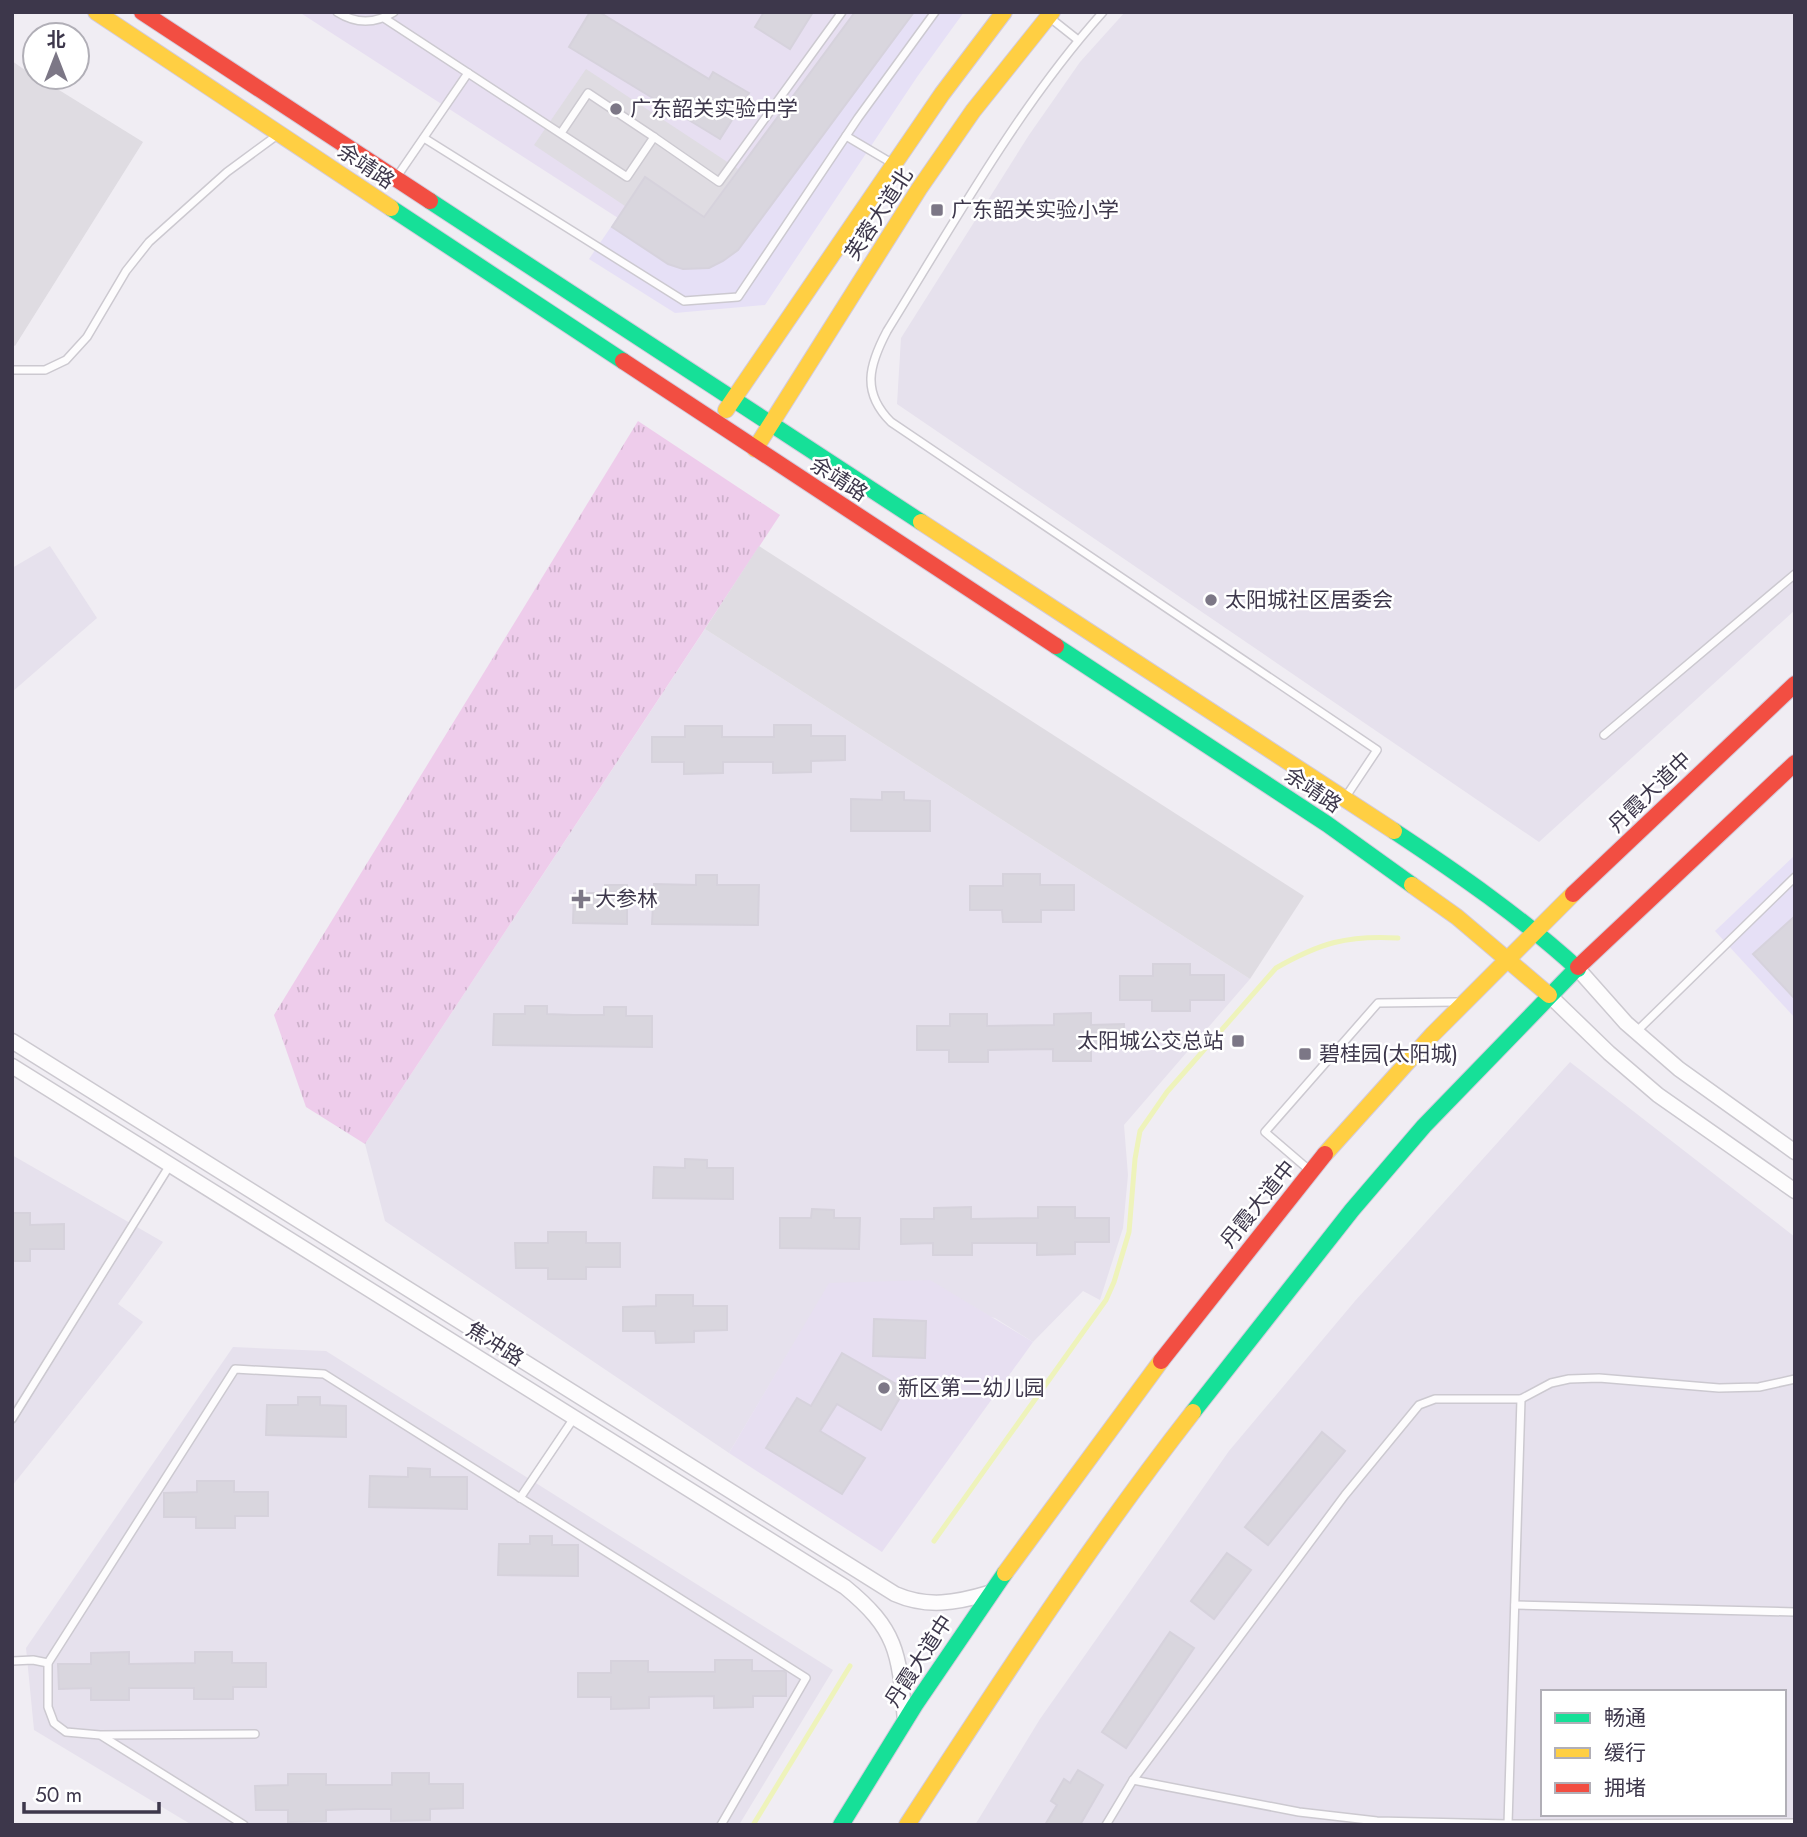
<svg xmlns="http://www.w3.org/2000/svg" width="1807" height="1837" font-family="Jost,'Noto Sans SC',sans-serif">
<style>
.residential{fill:#e6e1ed;fill-rule:evenodd}
.commercial{fill:#e6e0f6}
.education{fill:#e7dff1}
.grass{fill:url(#grass-tufts)}
.parking{fill:#dfdce2}
.lines{fill:none;stroke-linecap:round;stroke-linejoin:round}
.stream{stroke:#eef3bb;stroke-width:5}
.building{fill:#d9d6de;stroke:#d6d2dc;stroke-width:2}
.lane-casing{stroke:#ccc9d0;stroke-width:10}
.street-casing{stroke:#ccc9d0;stroke-width:17}
.fast-casing{stroke:#d3cbdc;stroke-width:18}
.slow-casing{stroke:#d3cbdc;stroke-width:18}
.jam-casing{stroke:#d3cbdc;stroke-width:18}
.lane{stroke:#fdfcfd;stroke-width:7}
.street{stroke:#fdfcfd;stroke-width:14}
.fast{stroke:#16e098;stroke-width:16}
.slow{stroke:#ffcf43;stroke-width:16}
.jam{stroke:#f24e42;stroke-width:16}
.poi-dot{fill:#7c7786;stroke:#fff;stroke-width:2.5}
.labels{text-anchor:middle;stroke-width:5;stroke-linejoin:round;paint-order:stroke}
.poi-label{font-size:21px;fill:#3d374b;stroke:#fff;text-anchor:start}
.street-label{font-size:21px;fill:#3d374b;stroke:#fff}
</style>
<defs>
<pattern id="grass-tufts" width="24" height="20" patternUnits="userSpaceOnUse" patternTransform="scale(1.75)"><rect width="24" height="20" fill="#eecceb"/><path d="M3 7l-1-3M5 7V3M7 7l1-3M15 17l-1-3M17 17v-4M19 17l1-3" fill="none" stroke="#cdb0cb"/></pattern>
</defs>
<rect width="100%" height="100%" fill="#f0edf3"/>
<g class="residential">
<polygon points="1125,12 1795,12 1795,610 1539,842 897,404 901,338 1029,135 1080,62"/>
<polygon points="50,546 97,618 12,692 12,568"/>
<polygon points="705,629 1250,979 1124,1125 1128,1175 1123,1228 1100,1300 1083,1291 1033,1342 995,1318 830,1283 729,1453 385,1221 365,1144"/>
<path d="M1570 1062 1795 1237V1825H975L1040 1719 1229 1451 1355 1301ZM1543 1692H1784V1814H1543Z"/>
<polygon points="12,1155 163,1242 118,1304 143,1322 12,1486"/>
<polygon points="233,1347 326,1351 833,1670 739,1825 192,1825 34,1730 26,1648"/>
</g>
<g class="commercial">
<polygon points="855,12 964,12 917,77 765,305 675,313 589,259 645,177 704,216"/>
<polygon points="1795,855 1795,1018 1715,931"/>
</g>
<g class="education">
<polygon points="299,12 855,12 704,217 645,177 618,218"/>
<polygon points="930,1280 1033,1342 882,1552 729,1453 829,1283"/>
</g>
<polygon class="grass" points="638,421 780,515 365,1144 306,1107 274,1015"/>
<g class="parking">
<polygon points="12,61 35,77 38,77 143,142 15,346 12,344"/>
<polygon points="586,69 738,169 704,217 645,177 625,206 534,145"/>
<polygon points="759,546 1304,896 1250,979 705,629"/>
</g>
<g class="lines">
<g class="stream">
<path d="M934 1541 1106 1300 1114 1282 1129 1232 1135 1159 1140 1131 1167 1092 1276 968C1320 943 1347 935 1398 938"/>
<polyline points="753,1825 850,1666"/>
</g>
</g>
<g class="building">
<polygon points="590,12 599,12 709,79 713,72 749,93 720,139 569,47"/>
<polygon points="764,12 813,12 790,49 755,27"/>
<polygon points="855,12 914,12 738,250 723,261 709,268 683,269 668,264 612,227 645,177 704,217"/>
<polygon points="774,725 811,725 811,736 845,736 845,760 811,761 811,772 773,773 773,762 723,762 723,773 684,774 684,762 652,762 652,737 685,737 685,726 722,726 722,737 774,737"/>
<polygon points="882,792 904,792 904,800 930,801 930,831 851,831 851,799 882,800"/>
<polygon points="1003,874 1040,874 1040,885 1074,885 1074,910 1041,910 1041,922 1003,922 1002,910 970,910 970,886 1003,886"/>
<polygon points="696,875 717,875 717,885 759,885 758,925 652,924 654,884 696,885"/>
<polygon points="605,885 627,885 627,924 573,923 574,893 605,893"/>
<polygon points="1795,916 1795,999 1753,954"/>
<polygon points="1153,964 1190,964 1190,975 1224,975 1224,1000 1190,1000 1190,1011 1152,1011 1152,1000 1120,1000 1120,976 1153,976"/>
<polygon points="525,1006 547,1006 547,1014 573,1015 604,1015 604,1007 626,1007 626,1016 652,1016 652,1047 493,1045 494,1014 525,1014"/>
<polygon points="1091,1013 1091,1025 1124,1024 1125,1049 1091,1049 1091,1061 1053,1061 1053,1049 988,1050 988,1062 949,1062 949,1050 917,1050 917,1026 950,1026 950,1014 987,1014 987,1026 1054,1025 1054,1014"/>
<polygon points="685,1159 707,1160 707,1168 733,1168 733,1199 653,1198 654,1167 685,1168"/>
<polygon points="971,1207 971,1219 1038,1218 1038,1207 1075,1207 1075,1218 1109,1218 1109,1242 1075,1242 1075,1254 1037,1255 1037,1243 972,1243 972,1255 933,1255 933,1243 901,1244 901,1219 934,1219 934,1208"/>
<polygon points="812,1209 834,1210 834,1218 860,1218 859,1249 780,1248 780,1218 811,1218"/>
<polygon points="12,1213 30,1213 30,1225 64,1224 64,1249 30,1249 30,1261 12,1261"/>
<polygon points="548,1232 586,1232 586,1243 620,1243 620,1267 586,1267 586,1279 548,1279 548,1268 516,1268 515,1243 548,1243"/>
<polygon points="656,1295 693,1295 693,1306 727,1306 727,1330 694,1331 694,1342 656,1343 655,1331 623,1331 623,1307 656,1306"/>
<polygon points="874,1319 926,1321 925,1358 873,1356"/>
<polygon points="842,1353 905,1389 881,1430 837,1404 820,1431 865,1458 842,1494 766,1448 797,1398 811,1406"/>
<polygon points="298,1397 320,1397 320,1405 346,1406 346,1437 266,1435 267,1405 298,1405"/>
<polygon points="1322,1432 1345,1451 1268,1545 1245,1527"/>
<polygon points="408,1468 430,1469 430,1477 467,1477 467,1509 369,1507 370,1476 408,1477"/>
<polygon points="197,1481 234,1481 234,1492 268,1492 268,1516 235,1516 235,1528 196,1528 196,1517 164,1517 164,1493 197,1492"/>
<polygon points="530,1536 552,1536 552,1545 578,1545 578,1576 498,1575 499,1544 530,1544"/>
<polygon points="1227,1553 1251,1570 1214,1619 1191,1601"/>
<polygon points="1170,1632 1194,1648 1126,1748 1102,1732"/>
<polygon points="129,1652 129,1664 195,1663 195,1652 232,1652 232,1663 266,1663 266,1687 233,1687 233,1699 194,1699 194,1688 129,1688 129,1700 91,1700 91,1688 59,1689 58,1664 91,1664 91,1653"/>
<polygon points="715,1660 752,1660 752,1671 784,1671 786,1673 786,1696 753,1696 753,1707 714,1708 714,1696 649,1697 649,1708 611,1709 611,1697 578,1697 578,1673 611,1673 611,1661 648,1661 648,1672 715,1672"/>
<polygon points="1078,1770 1103,1785 1080,1825 1045,1825 1057,1805 1051,1801 1064,1779 1070,1783"/>
<polygon points="392,1773 429,1773 429,1784 463,1784 463,1808 430,1809 430,1820 391,1821 391,1809 359,1809 326,1810 326,1821 288,1822 288,1810 256,1810 255,1786 288,1785 288,1774 326,1774 326,1785 392,1785"/>
</g>
<g class="lines">
<g class="lane-casing">
<g id="lane">
<path d="M337 12C356 24 375 24 394 12"/>
<path d="M1103 12C1020 104 952 226 887 331 869 365 861 392 891 422L1377 750 1345 798"/>
<polyline points="1049,17 1078,40"/>
<polyline points="384,18 627,177 654,137 588,93 561,133"/>
<polyline points="846,136 890,162"/>
<polyline points="654,137 719,182 842,12"/>
<polyline points="424,138 684,301 738,297 858,118 935,12"/>
<polyline points="396,178 468,73"/>
<polyline points="12,370 45,370 66,360 87,337 126,271 149,242 227,172 276,136"/>
<polyline points="1604,735 1795,574"/>
<polyline points="1637,1031 1795,877"/>
<polyline points="1308,1169 1265,1132 1378,1003 1456,1002"/>
<polyline points="12,1419 170,1165"/>
<polyline points="520,1498 574,1418"/>
<polyline points="1515,1605 1795,1612"/>
<polyline points="12,1661 33,1660 48,1663"/>
<polyline points="255,1734 100,1735 66,1732 54,1723 48,1707 48,1663 235,1369 324,1374 806,1678 721,1825"/>
<polyline points="102,1736 244,1825"/>
<polyline points="1133,1780 1299,1812 1377,1821 1508,1824 1795,1823"/>
<polyline points="1508,1824 1521,1399"/>
<polyline points="1106,1825 1133,1780 1345,1495 1419,1405 1435,1399 1521,1399 1551,1383 1569,1379 1599,1378 1719,1388 1759,1387 1795,1379"/>
</g>
</g>
<g class="street-casing">
<g id="street">
<polyline points="1578,969 1626,1023 1679,1069 1795,1152"/>
<polyline points="1549,995 1609,1053 1658,1095 1795,1191"/>
<path d="M12 1041 895 1594C927 1608 956 1603 989 1593"/>
<path d="M12 1066 845 1587C899 1631 899 1655 905 1721"/>
</g>
</g>
<g class="fast-casing">
<g id="fast">
<polyline points="430,201 921,522"/>
<polyline points="391,208 623,361"/>
<polyline points="1056,646 1327,824 1412,885"/>
<path d="M1394 831C1459 874 1521 917 1578 969"/>
<polyline points="1193,1412 1352,1210 1424,1126 1578,967"/>
<polyline points="841,1825 915,1705 1005,1573"/>
</g>
</g>
<g class="slow-casing">
<g id="slow">
<polyline points="96,12 391,208"/>
<polyline points="726,410 942,94 1004,12"/>
<polyline points="755,449 919,189 973,111 1052,12"/>
<polyline points="921,522 1394,831"/>
<polyline points="1412,885 1457,917 1549,995"/>
<polyline points="1325,1154 1432,1035 1573,894"/>
<polyline points="1005,1573 1161,1361"/>
<path d="M907 1825C998 1685 1090 1544 1193 1412"/>
</g>
</g>
<g class="jam-casing">
<g id="jam">
<polyline points="142,12 430,201"/>
<polyline points="623,361 1056,646"/>
<polyline points="1573,894 1795,684"/>
<polyline points="1578,967 1795,763"/>
<polyline points="1161,1361 1325,1154"/>
</g>
</g>
<use href="#lane" class="lane"/>
<use href="#street" class="street"/>
<use href="#fast" class="fast"/>
<use href="#slow" class="slow"/>
<use href="#jam" class="jam"/>
</g>
<g class="poi-dot">
<circle cx="616" cy="109" r="7"/>
<rect x="930" y="203" width="14" height="14" rx="3.5"/>
<circle cx="1211" cy="600" r="7"/>
<path d="M577.5 888.5h7v7h7v7h-7v7h-7v-7h-7v-7h7z"/>
<rect x="1231" y="1034" width="14" height="14" rx="3.5"/>
<rect x="1298" y="1047" width="14" height="14" rx="3.5"/>
<circle cx="884" cy="1388" r="7"/>
</g>
<g class="labels">
<g class="poi-label">
<text x="630" y="116">广东韶关实验中学</text>
<text x="951" y="217">广东韶关实验小学</text>
<text x="1225" y="607">太阳城社区居委会</text>
<text x="595" y="906">大参林</text>
<text x="1224" y="1048" text-anchor="end">太阳城公交总站</text>
<text x="1319" y="1061">碧桂园(太阳城)</text>
<text x="898" y="1395">新区第二幼儿园</text>
</g>
<g class="street-label">
<text transform="translate(366 166) rotate(34)" y="7">余靖路</text>
<text transform="translate(879 214) rotate(-57)" y="7">芙蓉大道北</text>
<text transform="translate(839 479) rotate(33)" y="7">余靖路</text>
<text transform="translate(1313 790) rotate(34)" y="7">余靖路</text>
<text transform="translate(1650 792) rotate(-44)" y="7">丹霞大道中</text>
<text transform="translate(1258 1204) rotate(-51)" y="7">丹霞大道中</text>
<text transform="translate(495 1344) rotate(32)" y="7">焦冲路</text>
<text transform="translate(919 1661) rotate(-57)" y="7">丹霞大道中</text>
</g>
</g>
<rect width="1807" height="1837" fill="none" stroke="#3d374b" stroke-width="28"/>
<rect x="1541" y="1690" width="245" height="126" fill="#ffffff" stroke="#b1afb7" stroke-width="2"/>
<rect x="1555" y="1713" width="35" height="10" fill="#16e098" stroke="#b1afb7" stroke-width="2"/>
<text x="1604" y="1725" font-size="21" fill="#3d374b">畅通</text>
<rect x="1555" y="1748" width="35" height="10" fill="#ffcf43" stroke="#b1afb7" stroke-width="2"/>
<text x="1604" y="1760" font-size="21" fill="#3d374b">缓行</text>
<rect x="1555" y="1783" width="35" height="10" fill="#f24e42" stroke="#b1afb7" stroke-width="2"/>
<text x="1604" y="1795" font-size="21" fill="#3d374b">拥堵</text>
<g transform="translate(56 56)"><circle r="33" fill="#ffffff" stroke="#b1afb7" stroke-width="2"/>
<path d="M0-5L12 26L0 18L-12 26Z" fill="#7c7786"/>
<text y="-10" font-size="19" font-weight="bold" text-anchor="middle" fill="#3d374b">北</text>
</g>
<path d="M24 1802v10h135v-10" fill="none" stroke="#3d374b" stroke-width="3.5"/>
<text x="35" y="1802" font-size="21" fill="#3d374b" stroke="#ffffff" stroke-width="5" paint-order="stroke">50 m</text>
</svg>
